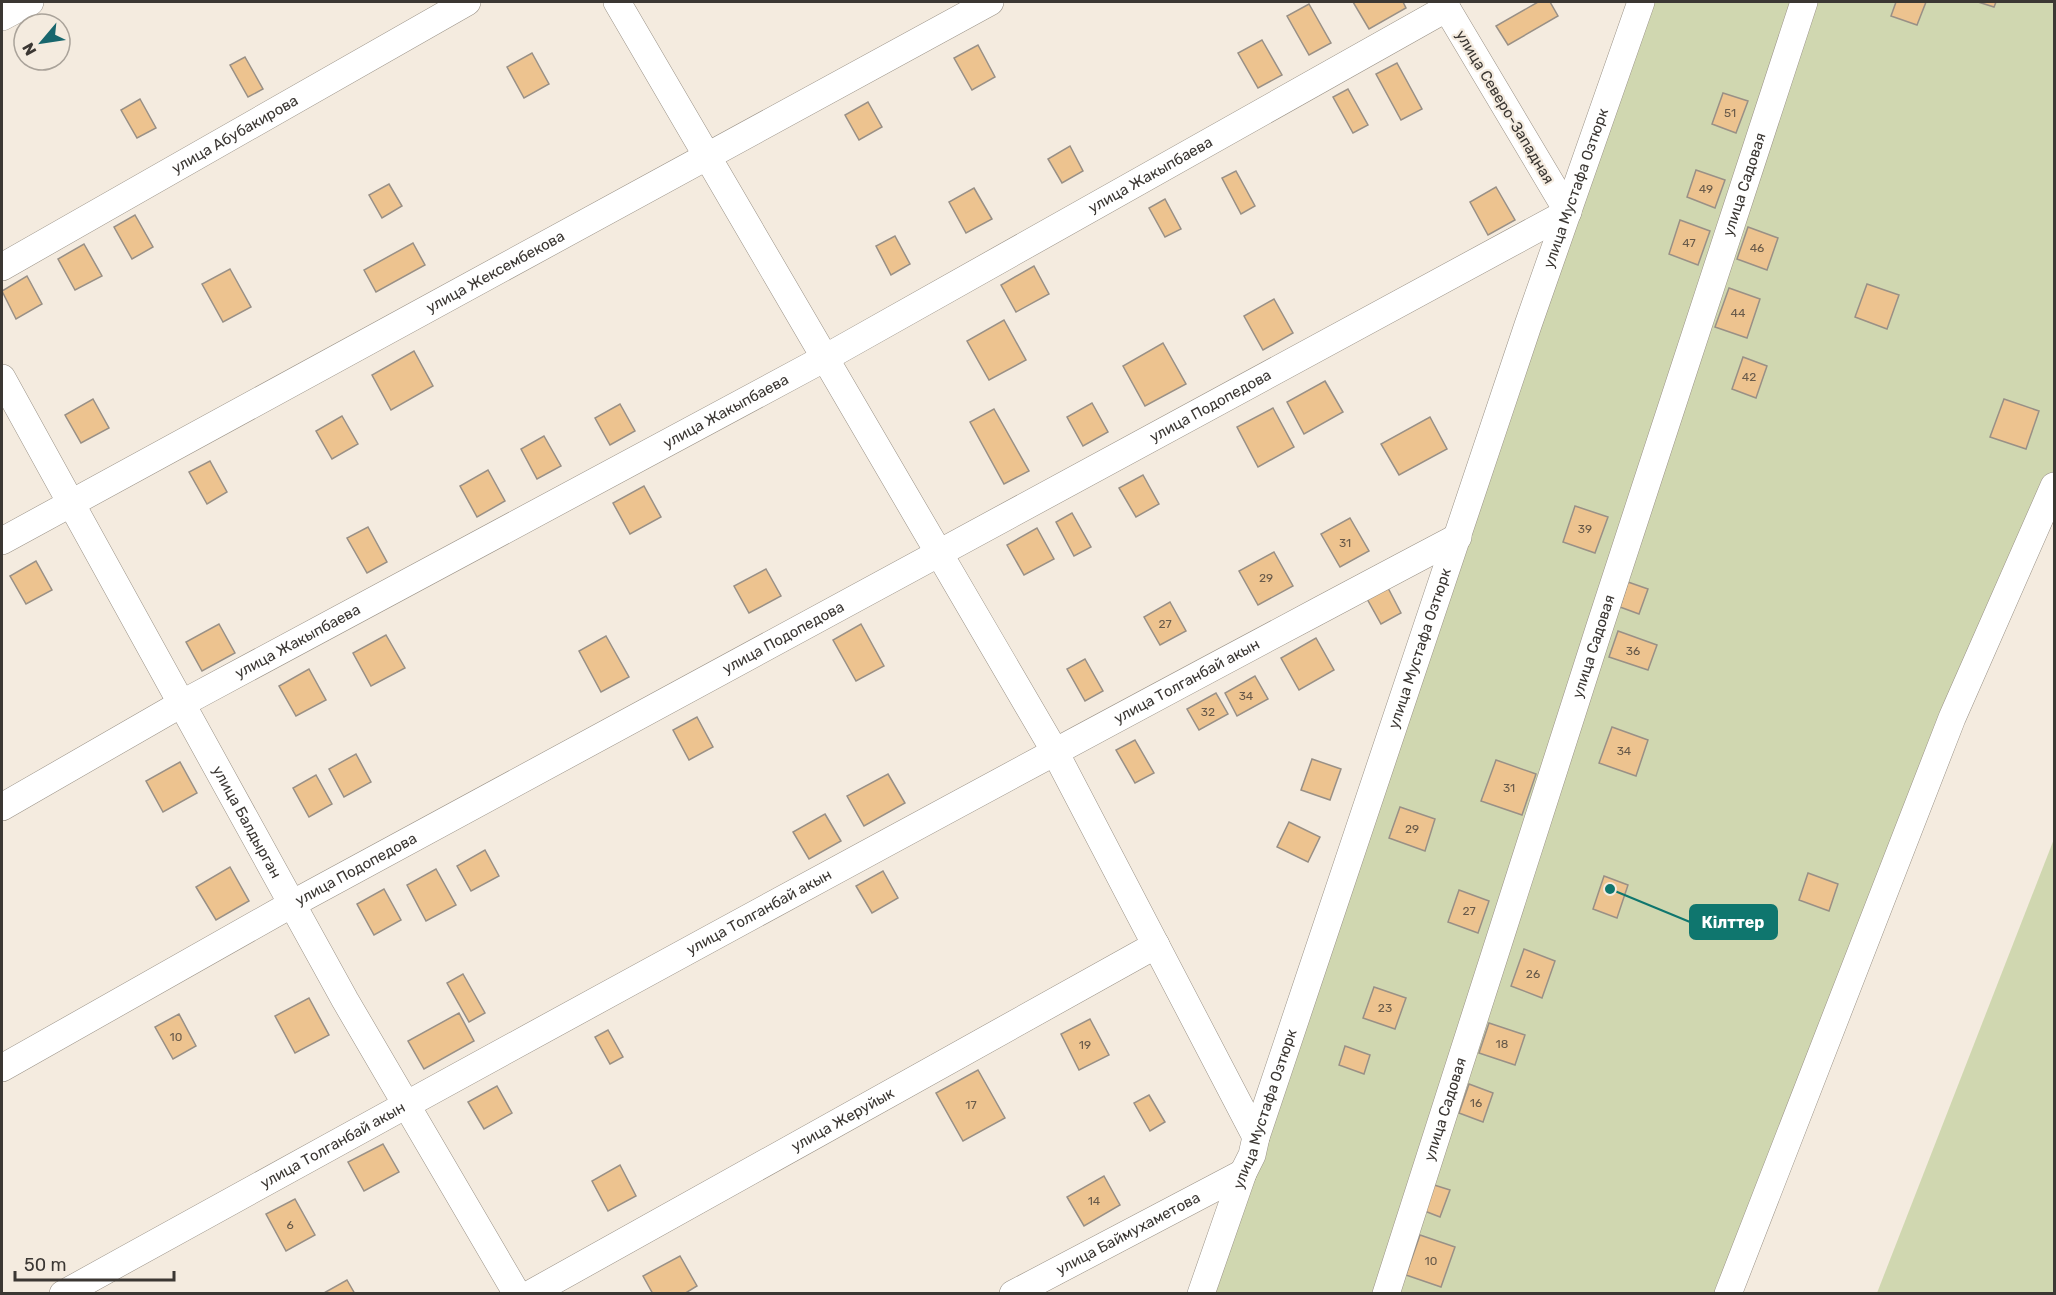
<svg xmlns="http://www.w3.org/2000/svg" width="2056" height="1295" font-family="Rubik,sans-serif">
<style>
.green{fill:#d0d7b0}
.building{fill:#edc38f;stroke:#999086;stroke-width:1.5}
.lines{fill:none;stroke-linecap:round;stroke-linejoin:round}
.minor-casing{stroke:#999186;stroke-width:28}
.minor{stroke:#fff;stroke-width:27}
.labels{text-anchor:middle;stroke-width:4.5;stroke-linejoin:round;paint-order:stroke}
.number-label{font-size:12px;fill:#685a4a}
.street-label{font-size:15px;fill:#3b3733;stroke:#f4ebdf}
.leader{fill:none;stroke:#0f766e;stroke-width:2}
.callout-dot{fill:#0f766e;stroke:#f4ebdf;stroke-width:2}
.callout{fill:#0f766e;stroke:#0f766e;stroke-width:2}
.callout-label{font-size:16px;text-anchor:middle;font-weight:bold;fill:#fff}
</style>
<rect width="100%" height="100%" fill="#f4ebdf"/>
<g class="green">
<polygon points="1650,2 2054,2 2054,485 1722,1293 1188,1294"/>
<polygon points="2054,839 2054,1293 1877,1293"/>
</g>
<g class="building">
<polygon points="1353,2 1403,2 1406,8 1369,29"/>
<polygon points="1538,2 1550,2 1558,16 1508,45 1496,26"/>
<polygon points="1896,2 1926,2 1917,25 1891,16"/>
<polygon points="1978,2 1996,2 1994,7"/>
<polygon points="1309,4 1331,43 1309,55 1287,16"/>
<polygon points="1262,40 1282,75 1258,88 1238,53"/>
<polygon points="978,45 995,77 972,90 954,58"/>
<polygon points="532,53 549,84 524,98 507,67"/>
<polygon points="245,57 263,89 248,97 230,65"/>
<polygon points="1397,63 1422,109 1401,120 1376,74"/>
<polygon points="1348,89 1368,125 1353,133 1333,97"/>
<polygon points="1723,93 1748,101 1736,133 1712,124"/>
<polygon points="140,99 156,128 137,138 121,110"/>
<polygon points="868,102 882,127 859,140 845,115"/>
<polygon points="1070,146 1083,171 1062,183 1048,159"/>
<polygon points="1696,170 1725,180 1715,208 1687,197"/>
<polygon points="1236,171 1255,206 1241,214 1222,178"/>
<polygon points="389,184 402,206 382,218 369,195"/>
<polygon points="1496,187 1515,220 1488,235 1470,202"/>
<polygon points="974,188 992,219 966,233 949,202"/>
<polygon points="1165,199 1181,229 1165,237 1149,208"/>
<polygon points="135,215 153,247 132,259 114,227"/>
<polygon points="1680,220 1710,231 1698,265 1669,254"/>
<polygon points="1748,227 1778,238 1767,270 1737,259"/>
<polygon points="895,236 910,264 891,275 876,246"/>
<polygon points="413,243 425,265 376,292 364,270"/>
<polygon points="84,244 102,276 75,290 58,259"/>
<polygon points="1034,266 1049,294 1016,312 1001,285"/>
<polygon points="230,269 251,307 223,322 202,284"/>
<polygon points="27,276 42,304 16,319 2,291"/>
<polygon points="1867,284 1899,295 1887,329 1855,317"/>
<polygon points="1729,288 1760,299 1747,338 1715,327"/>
<polygon points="1274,299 1293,333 1263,350 1244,316"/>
<polygon points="1004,320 1026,360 989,380 967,341"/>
<polygon points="1163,343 1186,384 1145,406 1123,366"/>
<polygon points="414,351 433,386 391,410 372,375"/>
<polygon points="1743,357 1767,366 1756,398 1732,389"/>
<polygon points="1325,381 1343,412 1304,434 1287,402"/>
<polygon points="93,399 109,428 81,443 65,415"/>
<polygon points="2004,399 2039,411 2026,449 1990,437"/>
<polygon points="1092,403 1108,432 1083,446 1067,417"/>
<polygon points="620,404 635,431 610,445 595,418"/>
<polygon points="1273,408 1294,447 1258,467 1237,427"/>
<polygon points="994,409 1029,471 1004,484 970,422"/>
<polygon points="342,416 358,444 332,459 316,431"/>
<polygon points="1430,417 1447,449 1399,475 1381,444"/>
<polygon points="544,436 561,466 537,479 521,449"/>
<polygon points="210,461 227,492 207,504 189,472"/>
<polygon points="488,470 505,501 477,517 460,486"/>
<polygon points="1143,475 1159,504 1136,517 1119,488"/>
<polygon points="644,486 661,517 630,534 613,503"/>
<polygon points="1575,506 1608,517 1595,553 1563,542"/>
<polygon points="1072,513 1091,547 1074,556 1056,522"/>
<polygon points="1350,518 1369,551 1340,567 1321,534"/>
<polygon points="368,527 387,562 367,573 347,538"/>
<polygon points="1037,528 1054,559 1024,575 1007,545"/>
<polygon points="1274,552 1293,586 1258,605 1239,571"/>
<polygon points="36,561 52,590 26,604 10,576"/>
<polygon points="766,569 781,596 749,613 734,586"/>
<polygon points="1628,582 1648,589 1639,614 1620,607"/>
<polygon points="1387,586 1401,613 1381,624 1366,597"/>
<polygon points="1170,602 1186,631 1160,645 1144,617"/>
<polygon points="219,624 235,653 202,671 186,642"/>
<polygon points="861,624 884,666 856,681 833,640"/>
<polygon points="1618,631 1657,645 1648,670 1609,657"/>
<polygon points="386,635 405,668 371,686 353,653"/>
<polygon points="606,636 629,677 601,692 579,651"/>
<polygon points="1316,638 1334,670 1299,690 1281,658"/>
<polygon points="1085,659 1103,691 1085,701 1067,669"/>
<polygon points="309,669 326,700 296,716 279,686"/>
<polygon points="1255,676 1268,699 1237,716 1225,693"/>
<polygon points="1216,693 1228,714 1199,730 1187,709"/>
<polygon points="697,717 713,747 689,760 673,730"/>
<polygon points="1612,727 1648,740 1636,776 1599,763"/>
<polygon points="1135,740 1154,773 1135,783 1116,750"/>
<polygon points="356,754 371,782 344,797 329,769"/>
<polygon points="1312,759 1341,769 1330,800 1301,790"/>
<polygon points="1496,760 1536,774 1522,815 1481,801"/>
<polygon points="180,762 197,793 163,812 146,781"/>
<polygon points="888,774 905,803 864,826 847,796"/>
<polygon points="316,775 332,804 309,817 293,788"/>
<polygon points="1400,807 1435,819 1425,851 1389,838"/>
<polygon points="825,814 841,841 809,859 793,832"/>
<polygon points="1289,822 1320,837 1308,862 1277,847"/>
<polygon points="485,850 499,876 471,891 457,866"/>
<polygon points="230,867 249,901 216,920 196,887"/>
<polygon points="436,869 456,905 426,921 407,885"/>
<polygon points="883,871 898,898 872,913 856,886"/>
<polygon points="1808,873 1838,884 1829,911 1799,900"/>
<polygon points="1604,876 1628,885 1617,918 1593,909"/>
<polygon points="384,889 401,920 374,935 357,904"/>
<polygon points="1459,890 1489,901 1478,933 1448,922"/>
<polygon points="1524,949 1555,961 1542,998 1511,986"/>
<polygon points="463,974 485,1013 469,1022 447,983"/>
<polygon points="1374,987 1406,998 1395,1029 1363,1018"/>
<polygon points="309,998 329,1035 295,1053 275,1016"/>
<polygon points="459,1013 474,1041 424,1069 408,1041"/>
<polygon points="179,1014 196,1046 173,1059 155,1027"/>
<polygon points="1090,1019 1109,1055 1079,1070 1061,1034"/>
<polygon points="1489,1023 1525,1035 1515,1065 1479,1053"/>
<polygon points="608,1030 623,1057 610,1064 595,1037"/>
<polygon points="1345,1046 1370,1055 1364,1074 1339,1065"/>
<polygon points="978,1070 1005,1118 963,1141 936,1093"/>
<polygon points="1469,1084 1493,1093 1483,1122 1459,1113"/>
<polygon points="497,1086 512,1113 484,1129 468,1102"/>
<polygon points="1149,1095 1165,1122 1150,1131 1134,1103"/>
<polygon points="383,1144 399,1172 364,1191 348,1162"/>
<polygon points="620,1165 636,1196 608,1211 592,1181"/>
<polygon points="1104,1176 1120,1205 1084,1226 1067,1197"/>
<polygon points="1431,1184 1450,1190 1440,1217 1422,1210"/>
<polygon points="295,1199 315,1235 286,1251 266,1214"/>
<polygon points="1420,1235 1455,1247 1441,1287 1406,1275"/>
<polygon points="680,1256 697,1286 684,1294 653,1294 643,1276"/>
<polygon points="347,1280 355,1294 322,1294"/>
</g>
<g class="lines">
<g class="minor-casing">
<g id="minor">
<polyline points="617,2 1054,750 1256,1137"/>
<polyline points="2,17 30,2"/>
<path id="s1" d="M2 267 467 2"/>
<path id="s2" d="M2 378 345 1000 517 1294"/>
<path id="s3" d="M2 541 990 2"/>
<path id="s4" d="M2 807 181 704 825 358 1447 8"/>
<path id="s5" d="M2 1068 292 904 1568 212 1443 2"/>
<path id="s6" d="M63 1294C526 1038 990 784 1458 537"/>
<path id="s7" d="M530 1294 1156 945"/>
<path id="s8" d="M1013 1294 1243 1173"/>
<path id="s9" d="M1201 1294 1243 1173 1252 1155 1256 1137 1528 325 1641 2"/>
<path id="s10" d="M1386 1294 1600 626 1804 2"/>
<polyline points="1728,1294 1952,718 2054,486"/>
</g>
</g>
<use href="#minor" class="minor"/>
</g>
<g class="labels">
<g class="number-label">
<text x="1730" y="117">51</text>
<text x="1706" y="193">49</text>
<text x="1689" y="247">47</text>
<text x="1757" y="252">46</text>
<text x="1738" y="317">44</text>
<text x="1749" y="381">42</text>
<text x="1585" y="533">39</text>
<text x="1345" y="547">31</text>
<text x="1266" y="582">29</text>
<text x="1165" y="628">27</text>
<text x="1633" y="655">36</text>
<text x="1246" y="700">34</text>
<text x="1208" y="716">32</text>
<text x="1624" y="755">34</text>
<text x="1509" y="792">31</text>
<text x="1412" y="833">29</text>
<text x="1469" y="915">27</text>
<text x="1533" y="978">26</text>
<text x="1385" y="1012">23</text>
<text x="176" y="1041">10</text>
<text x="1502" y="1048">18</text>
<text x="1085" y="1049">19</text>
<text x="1476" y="1107">16</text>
<text x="971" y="1109">17</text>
<text x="1094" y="1205">14</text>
<text x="290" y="1229">6</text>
<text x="1431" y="1265">10</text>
</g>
<g class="street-label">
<text transform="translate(1505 107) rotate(59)" y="5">улица Северо-Западная</text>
<text dy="5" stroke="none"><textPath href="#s1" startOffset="268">улица Абубакирова</textPath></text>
<text dy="5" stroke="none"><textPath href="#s4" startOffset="1311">улица Жакыпбаева</textPath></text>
<text dy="5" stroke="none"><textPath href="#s10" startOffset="1166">улица Садовая</textPath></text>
<text dy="5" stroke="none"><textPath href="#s9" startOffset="1168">улица Мустафа Озтюрк</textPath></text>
<text dy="5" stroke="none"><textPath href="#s3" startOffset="562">улица Жексембекова</textPath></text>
<text dy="5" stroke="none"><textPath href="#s5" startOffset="1378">улица Подопедова</textPath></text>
<text dy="5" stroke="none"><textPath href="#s4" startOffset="825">улица Жакыпбаева</textPath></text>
<text dy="5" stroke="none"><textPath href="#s5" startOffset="892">улица Подопедова</textPath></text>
<text dy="5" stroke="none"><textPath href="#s4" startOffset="339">улица Жакыпбаева</textPath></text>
<text dy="5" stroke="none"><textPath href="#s10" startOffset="680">улица Садовая</textPath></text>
<text dy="5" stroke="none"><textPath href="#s9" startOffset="682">улица Мустафа Озтюрк</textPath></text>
<text dy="5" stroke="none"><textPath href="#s6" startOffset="1280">улица Толганбай акын</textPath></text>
<text dy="5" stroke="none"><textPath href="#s2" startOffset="507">улица Балдырган</textPath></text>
<text dy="5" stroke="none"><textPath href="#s5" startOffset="406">улица Подопедова</textPath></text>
<text dy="5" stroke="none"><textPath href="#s6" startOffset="794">улица Толганбай акын</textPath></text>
<text dy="5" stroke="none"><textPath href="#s9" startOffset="196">улица Мустафа Озтюрк</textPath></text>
<text dy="5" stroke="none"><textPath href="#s10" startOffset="194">улица Садовая</textPath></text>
<text dy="5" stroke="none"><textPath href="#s7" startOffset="358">улица Жеруйык</textPath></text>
<text dy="5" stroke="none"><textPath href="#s6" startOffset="308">улица Толганбай акын</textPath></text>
<text dy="5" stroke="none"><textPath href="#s8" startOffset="130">улица Баймухаметова</textPath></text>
</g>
</g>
<path class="leader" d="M1610 889L1690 922"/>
<circle class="callout-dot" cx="1610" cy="889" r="6"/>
<rect class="callout" x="1690" y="905" width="87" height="34" rx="6"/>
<g class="callout-label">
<text x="1733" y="928">Кілттер</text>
</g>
<rect width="2056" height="1295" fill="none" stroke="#3b3733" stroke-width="6"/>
<g transform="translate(42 42) rotate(241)"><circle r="28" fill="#f4ebdf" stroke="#aaa39a" stroke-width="1.5"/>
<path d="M0-4.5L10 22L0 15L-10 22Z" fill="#18666d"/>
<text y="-9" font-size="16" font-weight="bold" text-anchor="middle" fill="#3b3733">N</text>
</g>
<path d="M15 1271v9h159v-9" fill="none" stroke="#3b3733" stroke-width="3"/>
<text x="24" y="1271" font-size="18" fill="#3b3733" stroke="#f4ebdf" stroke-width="4.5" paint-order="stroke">50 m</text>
</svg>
